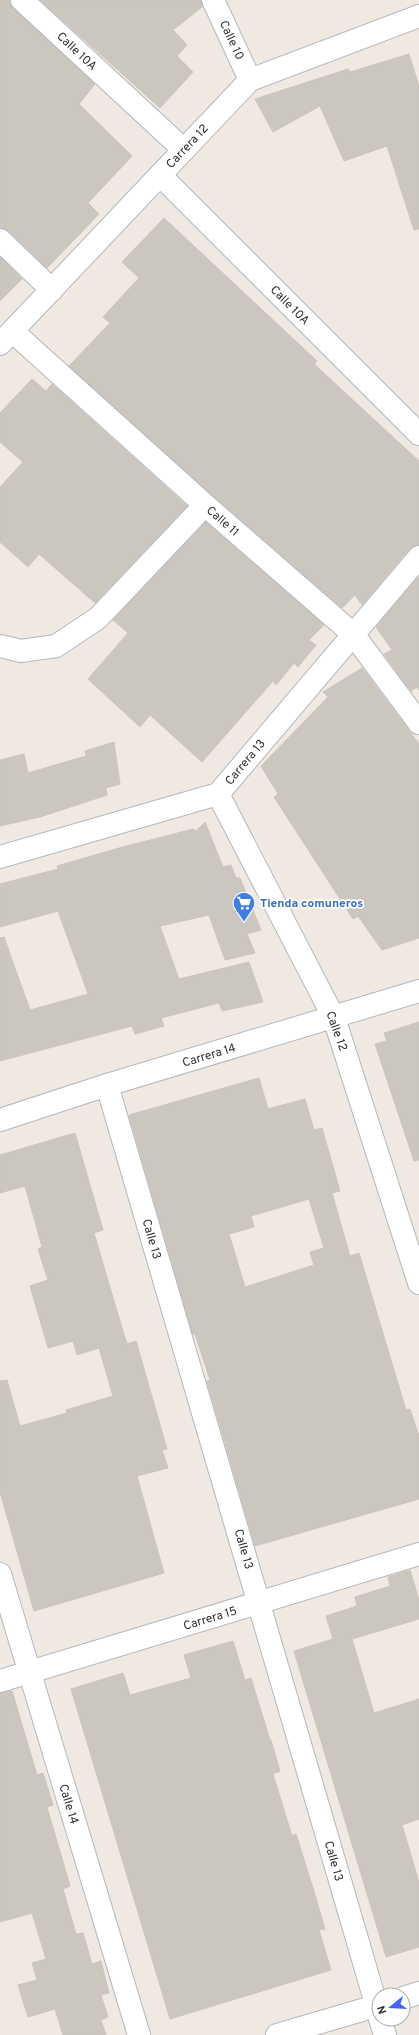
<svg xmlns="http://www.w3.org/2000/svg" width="419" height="2035" font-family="Overpass,sans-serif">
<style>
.building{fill:#cbc7bf;stroke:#cbc5ba;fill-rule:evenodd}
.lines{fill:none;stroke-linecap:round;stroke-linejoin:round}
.minor-casing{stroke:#b4b7c1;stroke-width:24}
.minor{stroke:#fff;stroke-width:22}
.labels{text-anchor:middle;stroke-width:3.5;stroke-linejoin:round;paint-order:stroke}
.street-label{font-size:12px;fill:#2e2e2e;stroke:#fff}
.shop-label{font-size:12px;font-weight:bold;fill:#366cbe;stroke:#fff;text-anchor:start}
</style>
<rect width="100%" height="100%" fill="#efe9e1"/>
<g class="building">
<polygon points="0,0 10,0 14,9 95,84 79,104 132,156 88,203 99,214 47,268 9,231 0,228"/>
<polygon points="40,0 201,0 202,7 173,30 187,45 177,56 193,72 160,108"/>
<polygon points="409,54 419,86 419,229 414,230 387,146 344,161 320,106 273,132 255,99 348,69 350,72"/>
<polygon points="164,218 317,361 314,364 419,461 419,545 409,549 362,605 355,595 342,608 213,496 69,366 110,323 103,317 139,278 122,262"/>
<polygon points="0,257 22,279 0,301"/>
<polygon points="32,379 46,391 52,384 187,506 95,603 39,554 28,567 0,542 0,487 23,462 0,442 0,413"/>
<polygon points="206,522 324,625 309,640 316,645 298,667 294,663 276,685 273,681 202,762 150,715 140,727 88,679 128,633 113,620"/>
<polygon points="419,576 419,690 417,687 411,691 384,654 392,650 376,627"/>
<polygon points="362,668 419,744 419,938 382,950 358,916 353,919 274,797 278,794 261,766 328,697 323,692"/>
<polygon points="114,742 120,784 106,788 107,795 40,817 0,826 0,760 24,754 28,773 86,756 85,751"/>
<polygon points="205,822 223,867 231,865 236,878 240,878 261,930 247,934 255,953 225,960 209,915 160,926 179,979 249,962 263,1002 222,1011 219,1003 161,1018 164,1026 135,1034 132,1026 0,1061 0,938 4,937 30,1010 88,994 58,911 0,927 0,884 58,869 57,866 119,848 193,829 196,831"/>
<polygon points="419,1022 419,1160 414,1161 375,1044 387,1041 384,1033"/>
<path d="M259 1078 268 1109 305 1099 314 1130 322 1128 340 1191 332 1193 350 1256 359 1253 406 1410 410 1409 419 1436V1499L255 1546 207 1381 210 1380 195 1334 193 1335 129 1115ZM309 1199 324 1248 310 1252 314 1265 245 1287 229 1234 254 1227 251 1216Z"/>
<polygon points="75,1133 103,1230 94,1233 119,1318 127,1344 136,1341 167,1449 162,1450 168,1468 137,1476 164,1573 34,1611 0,1492 0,1381 7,1380 20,1426 67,1413 66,1410 113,1396 99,1348 77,1355 73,1341 48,1348 30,1286 48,1280 38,1249 42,1247 25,1186 0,1193 0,1155"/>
<polygon points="410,1570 419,1600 419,1619 352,1639 374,1713 419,1699 419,1819 402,1825 419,1882 419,1947 386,1957 294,1651 333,1639 326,1616 357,1606 355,1597 390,1586 388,1577"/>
<polygon points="233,1641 245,1680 251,1678 270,1740 271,1740 280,1771 273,1774 292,1836 296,1834 316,1898 325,1929 319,1930 331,1970 170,2019 71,1689 123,1673 130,1695 191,1678 184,1655"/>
<polygon points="12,1691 37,1775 43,1773 53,1805 47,1807 70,1886 63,1889 76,1934 83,1933 92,1964 101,1961 109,1993 101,1995 108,2017 101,2020 106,2035 63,2035 55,2009 28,2017 18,1985 37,1980 32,1963 46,1959 32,1913 0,1922 0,1693"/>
</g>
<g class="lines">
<g class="minor-casing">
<g id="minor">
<polyline points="22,0 184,150"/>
<polyline points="213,0 250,80"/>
<polyline points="160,175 419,434"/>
<polyline points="0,240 52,290"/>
<polyline points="12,331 205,505 353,634 419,723"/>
<polyline points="0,344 250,80 419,16"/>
<polyline points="0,646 21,651 56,646 98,618 205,505"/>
<polyline points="218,794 334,1018 419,1283"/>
<polyline points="0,857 218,794 419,557"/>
<polyline points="107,1085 379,2014"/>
<polyline points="0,1120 107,1085 419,991"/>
<polyline points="0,1574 139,2035"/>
<polyline points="0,1681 419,1554"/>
<polyline points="403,1998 419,1993"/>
<polyline points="380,2019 385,2035"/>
<polyline points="277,2035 379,2005"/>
</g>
</g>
<use href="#minor" class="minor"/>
</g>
<defs>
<g id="supermarket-pin" transform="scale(1.15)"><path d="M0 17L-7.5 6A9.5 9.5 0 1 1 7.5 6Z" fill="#3f7fe0" stroke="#fff"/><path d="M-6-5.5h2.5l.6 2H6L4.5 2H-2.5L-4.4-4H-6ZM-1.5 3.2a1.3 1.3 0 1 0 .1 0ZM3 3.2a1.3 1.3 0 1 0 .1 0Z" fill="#fff"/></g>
</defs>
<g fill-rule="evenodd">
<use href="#supermarket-pin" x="244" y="903"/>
</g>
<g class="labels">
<g class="street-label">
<text transform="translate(232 40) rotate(65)" y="4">Calle 10</text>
<text transform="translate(77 51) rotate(43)" y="4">Calle 10A</text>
<text transform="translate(187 146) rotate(-47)" y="4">Carrera 12</text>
<text transform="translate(290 305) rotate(45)" y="4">Calle 10A</text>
<text transform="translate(223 521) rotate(41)" y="4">Calle 11</text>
<text transform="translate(245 762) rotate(-50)" y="4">Carrera 13</text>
<text transform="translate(337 1031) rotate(70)" y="4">Calle 12</text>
<text transform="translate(209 1055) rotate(-17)" y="4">Carrera 14</text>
<text transform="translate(152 1239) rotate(74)" y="4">Calle 13</text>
<text transform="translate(244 1549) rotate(74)" y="4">Calle 13</text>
<text transform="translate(210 1618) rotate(-17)" y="4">Carrera 15</text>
<text transform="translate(69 1804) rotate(73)" y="4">Calle 14</text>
<text transform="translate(334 1861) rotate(74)" y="4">Calle 13</text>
</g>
<g class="shop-label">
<text x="260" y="907">Tienda comuneros</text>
</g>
</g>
<g transform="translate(391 2007) rotate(252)"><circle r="19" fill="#ffffff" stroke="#ababab"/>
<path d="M0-3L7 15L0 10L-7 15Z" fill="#4264fb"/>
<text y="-6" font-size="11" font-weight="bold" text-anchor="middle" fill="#2e2e2e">N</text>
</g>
</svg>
